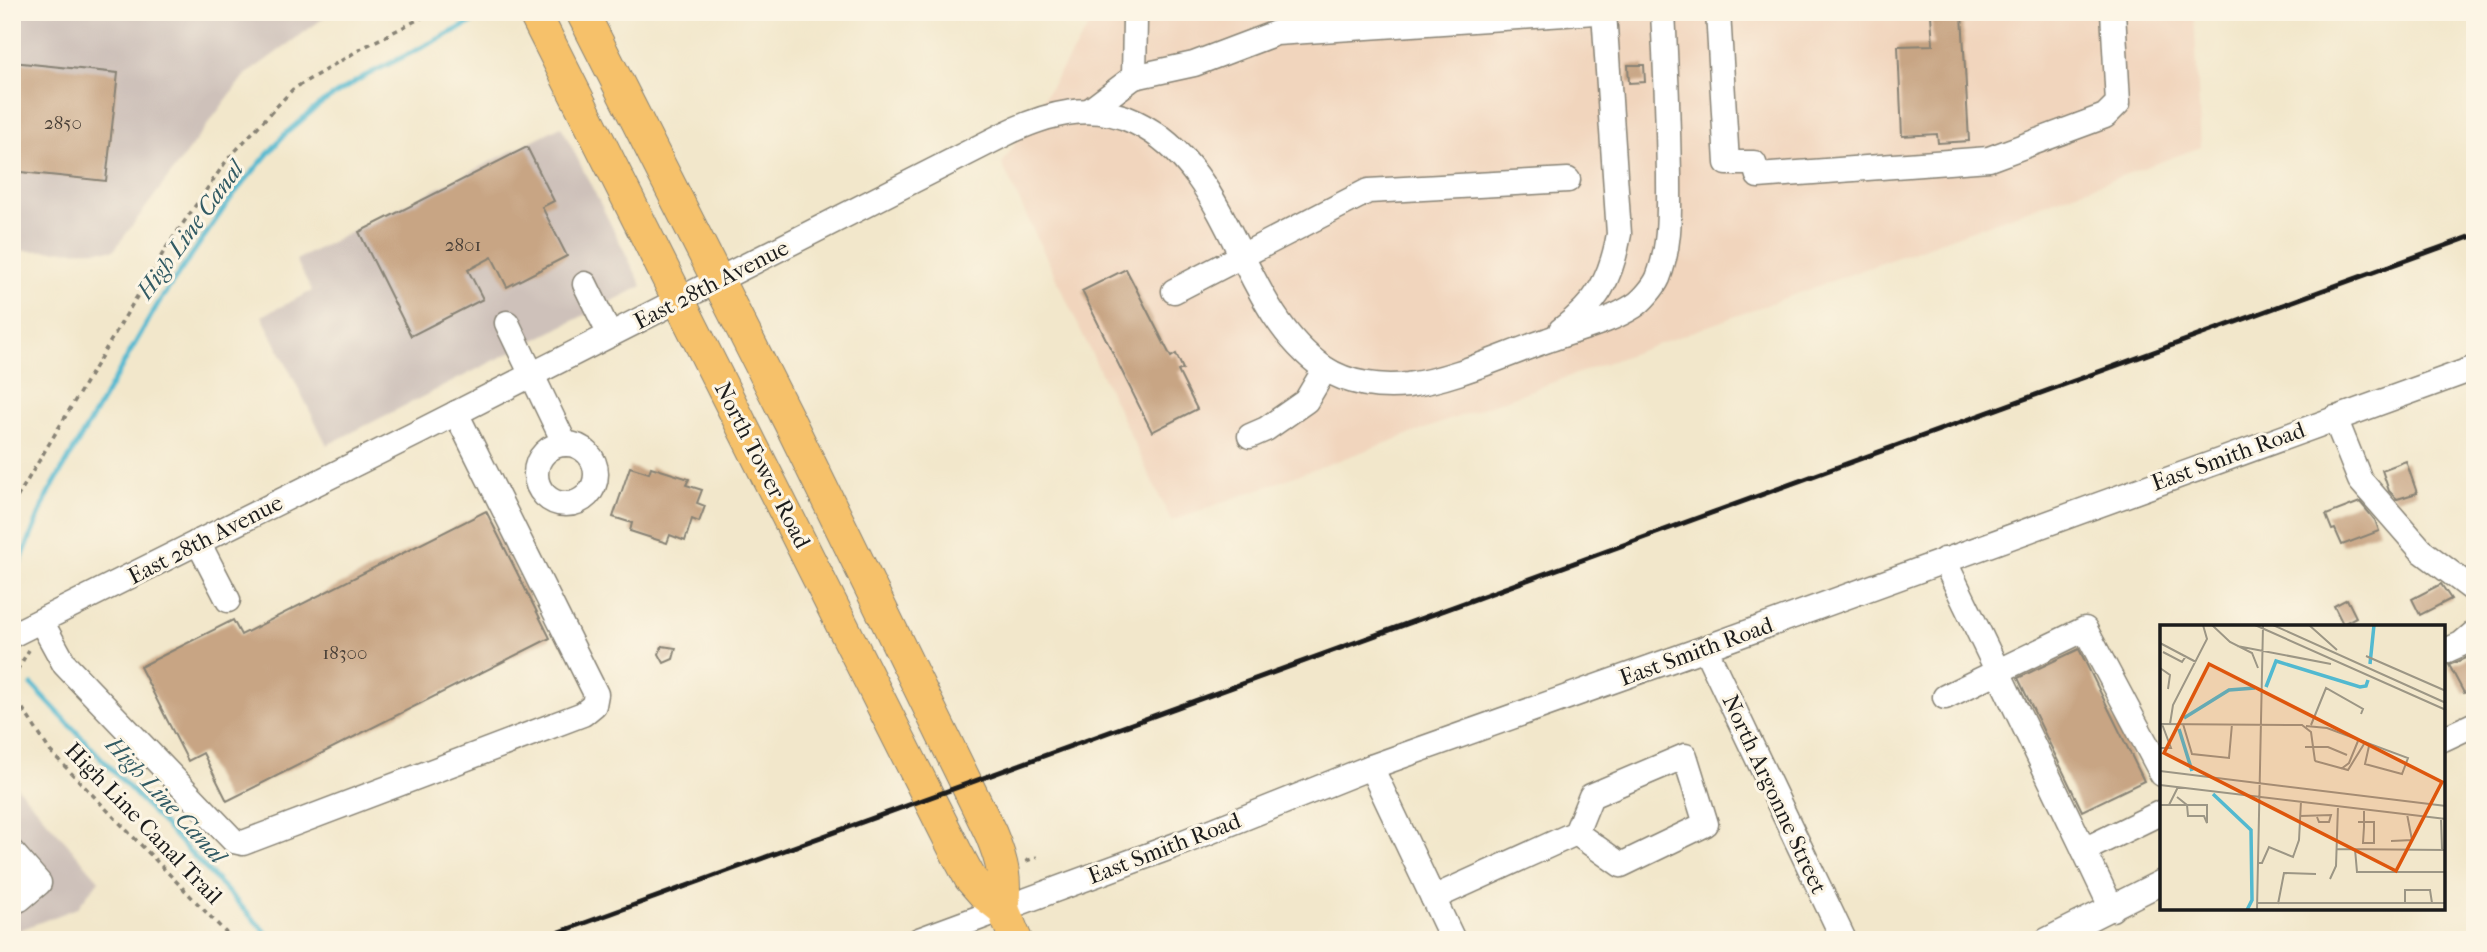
<svg xmlns="http://www.w3.org/2000/svg" width="2487" height="952" font-family="'IM FELL French Canon',serif">
<style>
.built{fill:#f1d5bd}
.industrial{fill:#cec1ba}
.lines{fill:none;stroke-linecap:round;stroke-linejoin:round}
.stream{stroke:#52b9d0;stroke-width:5}
.building{fill:#c8a584}
.minor-casing{stroke:#878274;stroke-width:27}
.major-casing{stroke:#878274;stroke-width:34}
.path{stroke:#878274;stroke-width:3.5;stroke-dasharray:5 5;stroke-linecap:butt}
.minor{stroke:#fff;stroke-width:24}
.major{stroke:#f6c16b;stroke-width:32}
.rail{stroke:#1c1c1c;stroke-width:5}
.labels{text-anchor:middle;stroke-width:6;stroke-linejoin:round;paint-order:stroke}
.number-label{font-size:19px;fill:#473e36}
.street-label{font-size:23px;fill:#1c1c1c;stroke:#fcf5e5}
.water-label{font-size:24px;font-style:italic;fill:#325b64;stroke:#fcf5e5}
.inset-river{fill:none;stroke:#52b9d0;stroke-width:3.5}
.inset-road{fill:none;stroke:#9c9685;stroke-width:2}
.view{fill:#de560d;fill-opacity:0.15;stroke:#de560d;stroke-width:3.5}
.inset-edge{fill:none;stroke:#1c1c1c;stroke-width:3.5}
</style>
<rect width="100%" height="100%" fill="#fcf5e5"/>
<filter id="ink" filterUnits="userSpaceOnUse"><feTurbulence type="fractalNoise" baseFrequency=".0143" numOctaves="2"/><feDisplacementMap in="SourceGraphic" scale="14" xChannelSelector="R" yChannelSelector="G"/><feConvolveMatrix kernelMatrix="1 2 1 2 8 2 1 2 1" color-interpolation-filters="sRGB"/></filter>
<filter id="wash" filterUnits="userSpaceOnUse"><feTurbulence type="fractalNoise" baseFrequency=".00686" numOctaves="4" result="noise"/><feDisplacementMap in="SourceGraphic" scale="28" xChannelSelector="R" yChannelSelector="G"/><feGaussianBlur stdDeviation="1.57" result="paint"/><feColorMatrix in="noise" values="0 0 0 0 0 0 0 0 0 0 0 0 0 0 0 0 0 1.4 0 .05"/><feComposite in="paint" operator="in"/></filter>
<g filter="url(#wash)">
<rect width="100%" height="100%" fill="#f2e7cb"/>
<polygon class="built" points="1098,12 2194,12 2201,147 1171,521 1002,164"/>
<g class="industrial">
<polygon points="12,12 332,12 244,76 114,250 12,251"/>
<polygon points="561,126 642,286 327,445 262,316 312,291 296,260"/>
<polygon points="12,781 99,880 77,908 12,933"/>
</g>
<g class="lines">
<g class="stream">
<polyline points="19,565 47,496 159,302 233,195 284,135 320,104 363,77 492,12"/>
<polyline points="32,685 273,940"/>
</g>
</g>
<g id="blocks">
<g class="building">
<polygon points="1962,14 1969,141 1938,143 1937,134 1902,136 1898,46 1933,45 1931,15"/>
<polygon points="12,62 118,73 106,181 12,171"/>
<polygon points="1628,65 1644,65 1645,82 1629,83"/>
<polygon points="527,147 554,201 542,207 567,256 507,287 492,257 468,270 483,299 411,336 359,232"/>
<polygon points="1126,269 1171,357 1176,354 1183,369 1178,371 1197,409 1152,432 1082,291"/>
<polygon points="2406,461 2417,493 2397,499 2389,491 2382,470"/>
<polygon points="630,467 649,473 651,467 689,479 686,485 702,490 697,503 705,506 699,522 692,519 685,541 670,535 667,543 630,531 632,523 613,517"/>
<polygon points="2360,502 2375,520 2379,531 2342,545 2335,529 2332,530 2326,515"/>
<polygon points="486,511 550,638 227,801 203,753 188,761 140,667 233,620 241,635"/>
<polygon points="2441,584 2451,599 2420,615 2412,599"/>
<polygon points="2347,599 2356,617 2343,624 2334,606"/>
<polygon points="662,646 676,648 673,659 664,663 659,654"/>
<polygon points="2079,649 2144,781 2082,811 2018,678"/>
<polygon points="2468,657 2475,670 2475,688 2464,693 2449,665"/>
</g>
</g>
</g>
<g filter="url(#ink)">
<use href="#blocks" fill-opacity="0" stroke="#878274" stroke-width="2"/>
<g class="lines">
<g class="minor-casing">
<g id="minor">
<polyline points="1132,12 1135,19 1134,77"/>
<polyline points="1718,12 1727,163 1754,163 1758,176 1989,159 2105,116 2118,103 2113,12"/>
<polyline points="1089,111 1134,77 1194,64 1276,33 1596,12"/>
<polyline points="585,284 610,335"/>
<polyline points="1174,291 1368,191 1568,180"/>
<polyline points="507,323 565,444"/>
<path d="M1561 330C1598 302 1611 279 1619 234L1604 12"/>
<polyline points="2335,418 2360,480 2423,552 2475,591"/>
<polyline points="1250,436 1266,429 1306,401 1325,369"/>
<circle cx="566" cy="474" r="30"/>
<polyline points="198,542 228,600"/>
<polyline points="1944,560 2084,850 2162,812"/>
<polyline points="41,621 65,665 234,841 243,843 583,714 594,705 596,694 456,413"/>
<path d="M12 635 419 432 1005 134C1046 114 1091 101 1135 122 1235 170 1236 307 1324 368 1348 384 1380 388 1408 385 1454 379 1504 355 1548 340 1577 329 1607 323 1634 306 1642 301 1654 287 1658 278 1671 245 1669 210 1669 175 1668 121 1666 67 1663 12"/>
<polyline points="1705,648 1844,940"/>
<polyline points="2443,652 2461,644 2475,632"/>
<polyline points="1945,697 2085,629 2162,774"/>
<polyline points="2443,739 2475,724"/>
<polyline points="1371,767 1453,940"/>
<polyline points="2084,850 2112,909"/>
<polyline points="12,852 39,883 20,899 12,902"/>
<polyline points="1433,898 1576,833 1591,796 1685,756 1706,824 1621,865 1576,833"/>
<polyline points="919,940 1179,844 1371,767 1705,648 2475,368"/>
<polyline points="2047,940 2162,882"/>
</g>
</g>
<g class="major-casing">
<g id="major">
<polyline points="534,12 955,850 970,878 984,894 1003,909 1016,940"/>
<path d="M582 12 791 425 991 834C1003 863 1006 878 1003 909"/>
</g>
</g>
<g class="path">
<polyline points="12,506 166,248 227,160 293,89 364,47 433,12"/>
<polyline points="12,679 29,650"/>
<polyline points="12,692 50,751 233,940"/>
<polyline points="1026,861 1037,857"/>
</g>
<use href="#minor" class="minor"/>
<use href="#major" class="major"/>
<polyline class="rail" points="538,940 2475,235"/>
</g>
</g>
<g class="labels">
<g class="number-label">
<text x="63" y="129">2850</text>
<text x="463" y="251">2801</text>
<text x="345" y="659">18300</text>
</g>
<g class="street-label">
<text transform="translate(711 284) rotate(-27)" y="8">East 28th Avenue</text>
<text transform="translate(2228 456) rotate(-20)" y="8">East Smith Road</text>
<text transform="translate(763 465) rotate(63)" y="8">North Tower Road</text>
<text transform="translate(205 539) rotate(-27)" y="8">East 28th Avenue</text>
<text transform="translate(1696 651) rotate(-20)" y="8">East Smith Road</text>
<text transform="translate(1775 794) rotate(65)" y="8">North Argonne Street</text>
<text transform="translate(144 823) rotate(46)" y="8">High Line Canal Trail</text>
<text transform="translate(1164 848) rotate(-21)" y="8">East Smith Road</text>
</g>
<g class="water-label">
<text transform="translate(190 230) rotate(-54)" y="8">High Line Canal</text>
<text transform="translate(166 800) rotate(47)" y="8">High Line Canal</text>
</g>
</g>
<g transform="translate(2160 625)">
<rect width="285" height="285" fill="#f2e7cb"/>
<path class="inset-river" d="M210 39 214 0M106 62 116 36 200 62 206 61 208 55M24 93 69 65 95 63M19 104 32 146M53 169 91 205 92 275 87 285"/>
<path class="inset-road" d="M52 0 70 17 92 28 98 43M95 0 286 85M113 0 286 78M149 0 177 25M0 18 36 37M77 21 171 39M3 27 22 37 26 31M206 31 286 66M0 43 10 50 8 64M0 99 142 100 151 107 155 136M10 99 13 80 47 14 43 0M23 99 32 129 69 133 72 99M151 100 166 63 203 84 201 89M146 101 167 103 248 133 242 149 205 139 209 121M145 122H168L187 130M0 123H11L2 99M155 136 188 145 204 119M181 144 189 138 198 116M0 146 286 181M0 160 286 194M0 180H9L18 162M9 180H47V198L44 191H28L27 180 17 172M140 191 171 190 169 197H159L157 192M281 193 282 225M198 197H214V218H203L204 202V184M231 216 252 215 247 189M176 224 286 225M195 224 197 247H286M97 238H102L109 222 133 232 139 215 141 176M170 254 176 241 178 181M98 278H286M245 278V265H270L272 278M118 279 124 248 156 249M97 285 103 1"/>
<path class="view" d="M49 39 282 157 236 246 4 128Z"/>
<rect width="285" height="285" class="inset-edge"/>
</g>
<rect width="2487" height="952" fill="none" stroke="#fcf5e5" stroke-width="42"/>
</svg>
